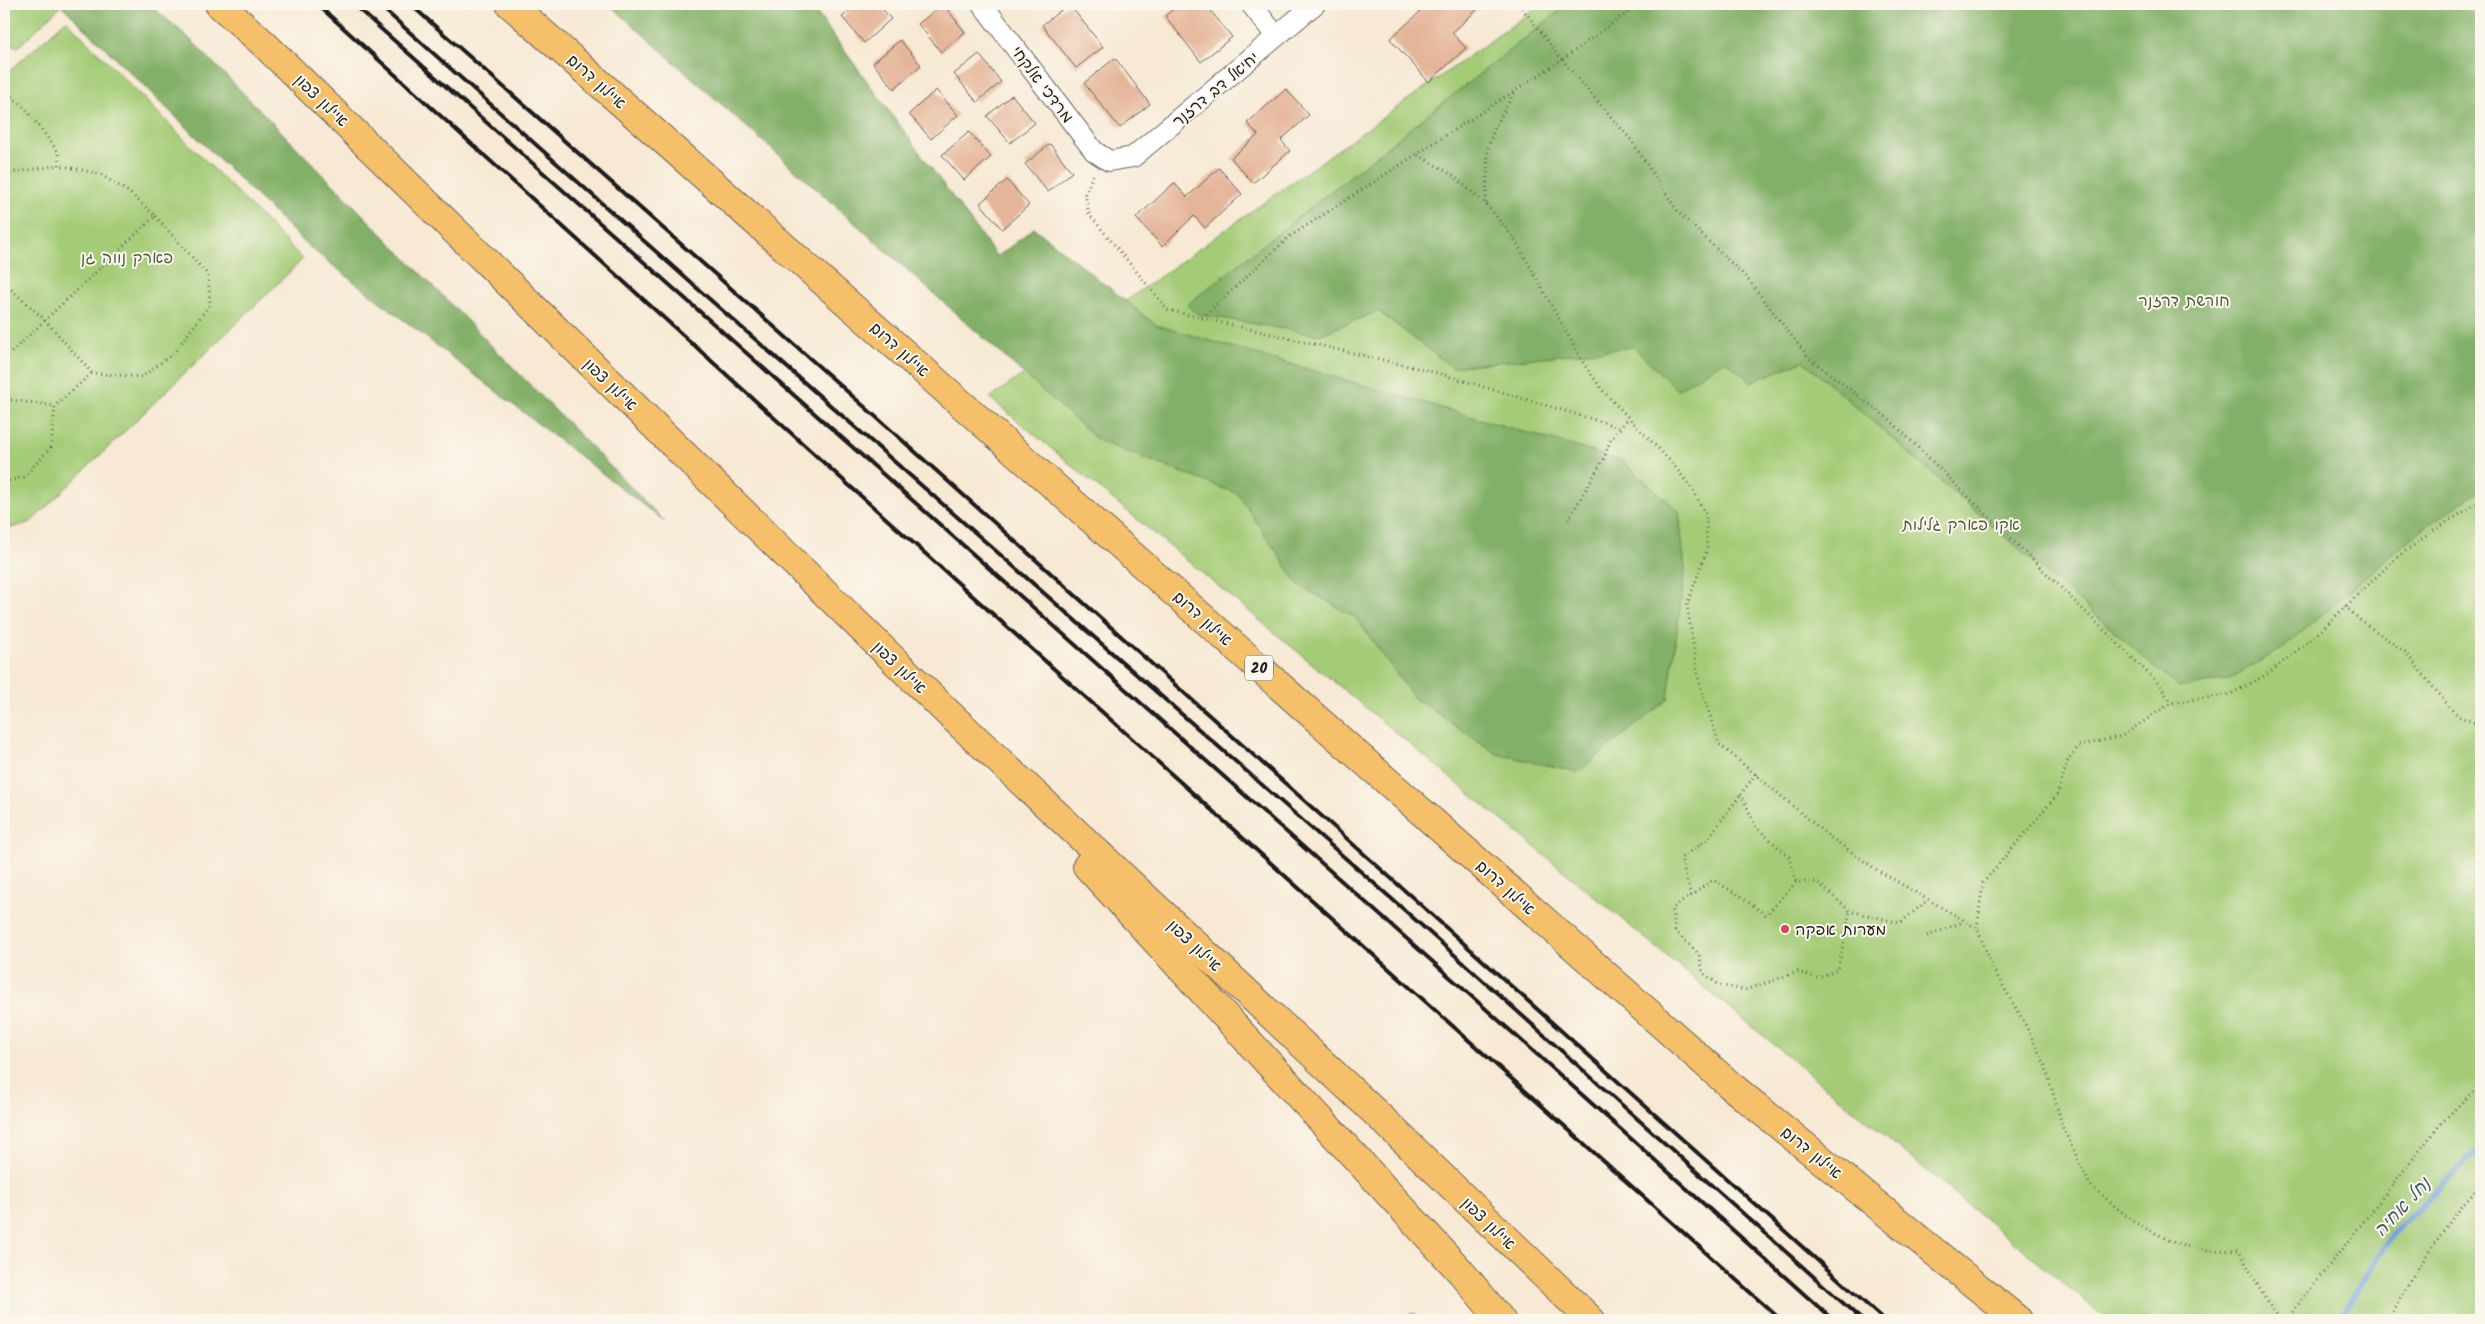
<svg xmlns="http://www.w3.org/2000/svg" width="2485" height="1324" font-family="Kalam,'Playpen Sans Hebrew',sans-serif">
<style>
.green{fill:#a4cc77;stroke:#60744a}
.forest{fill:#83b068;stroke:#506642}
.water{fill:#6f9fd8;stroke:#465e7a}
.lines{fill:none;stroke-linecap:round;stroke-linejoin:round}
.stream{stroke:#6f9fd8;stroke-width:6}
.building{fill:#e5b599}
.street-casing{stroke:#69645c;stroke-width:22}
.highway-casing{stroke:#69645c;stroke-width:30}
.path{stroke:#69645c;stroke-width:3;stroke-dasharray:1 4;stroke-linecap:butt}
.street{stroke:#fff;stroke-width:20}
.highway{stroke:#f6c06b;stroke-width:28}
.rail{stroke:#1c1c1c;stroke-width:4}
.poi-dot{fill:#d1495b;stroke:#fbf7ec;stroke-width:2}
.labels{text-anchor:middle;stroke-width:4;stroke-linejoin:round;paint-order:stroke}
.shield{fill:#fbf7ec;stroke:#5f5e5a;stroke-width:1}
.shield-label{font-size:15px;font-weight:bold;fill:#1c1c1c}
.street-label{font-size:16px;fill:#1c1c1c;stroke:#fbf7ec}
.park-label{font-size:16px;fill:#4c5a3c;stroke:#fbf7ec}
.poi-label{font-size:16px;fill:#1c1c1c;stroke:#fbf7ec;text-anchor:start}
.water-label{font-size:18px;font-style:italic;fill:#415771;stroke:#fbf7ec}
</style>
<rect width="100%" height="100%" fill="#fbf7ec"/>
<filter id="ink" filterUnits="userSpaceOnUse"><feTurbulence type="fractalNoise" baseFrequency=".02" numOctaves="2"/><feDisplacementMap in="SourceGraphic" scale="10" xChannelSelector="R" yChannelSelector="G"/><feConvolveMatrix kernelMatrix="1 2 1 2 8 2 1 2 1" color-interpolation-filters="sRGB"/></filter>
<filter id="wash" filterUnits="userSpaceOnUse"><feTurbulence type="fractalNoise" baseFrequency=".0096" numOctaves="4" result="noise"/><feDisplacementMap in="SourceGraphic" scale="20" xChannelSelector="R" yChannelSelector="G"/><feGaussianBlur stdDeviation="1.12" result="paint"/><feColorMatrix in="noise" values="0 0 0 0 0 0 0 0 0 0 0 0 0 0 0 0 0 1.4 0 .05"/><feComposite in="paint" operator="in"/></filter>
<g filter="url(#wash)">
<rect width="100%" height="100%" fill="#f7e9d4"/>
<g class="green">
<polygon points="4,4 56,4 60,7 18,47 4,42"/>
<polygon points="1542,4 2481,4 2481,1320 2108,1320 990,398"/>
<polygon points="66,20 303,259 31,522 4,530 4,76"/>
</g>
<g class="forest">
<polygon points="60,4 149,4 188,37 665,522 308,246"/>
<polygon points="609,4 810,4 997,257 1034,228 1156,325 1621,460 1679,511 1685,570 1668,699 1578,772 1497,754 1414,698 1356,618 1298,584 1238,494 1099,441"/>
<polygon points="1568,4 2481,4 2481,490 2419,531 2282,649 2229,679 2179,688 1803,361 1751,382 1725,360 1677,390 1634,347 1452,367 1378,311 1319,335 1197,314 1187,305"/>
</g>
<polygon class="water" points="1414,1313 1424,1320 1395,1320"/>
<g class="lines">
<polyline class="stream" points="2339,1320 2392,1235 2481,1147"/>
</g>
<g id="blocks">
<g class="building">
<polygon points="858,4 878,4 891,19 864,43 842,17"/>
<polygon points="943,4 965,32 941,52 918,24"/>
<polygon points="1069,4 1103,47 1076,68 1042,25"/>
<polygon points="1180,4 1205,4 1232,37 1201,62 1165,16"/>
<polygon points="1414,4 1482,5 1452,33 1466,48 1429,82 1390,39 1421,11"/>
<polygon points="900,40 921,65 894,89 873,63"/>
<polygon points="979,54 1001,82 977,102 954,74"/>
<polygon points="1115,58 1150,104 1120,128 1084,83"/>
<polygon points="1286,89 1309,115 1281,140 1290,151 1253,183 1231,158 1258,135 1247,123"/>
<polygon points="936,90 958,115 931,139 909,114"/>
<polygon points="1012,95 1035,123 1010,143 987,116"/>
<polygon points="969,132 991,157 964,180 942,155"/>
<polygon points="1050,144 1072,172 1048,192 1025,164"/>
<polygon points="1219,168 1242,194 1205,228 1194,216 1162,246 1136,218 1174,183 1187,197"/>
<polygon points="1007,180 1029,205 1002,229 980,203"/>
</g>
</g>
</g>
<g filter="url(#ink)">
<use href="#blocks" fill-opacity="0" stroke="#69645c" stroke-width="1"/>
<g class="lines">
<g class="street-casing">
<g id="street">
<polyline points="982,4 1094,151 1109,161 1133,157 1315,4"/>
<polyline points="1251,4 1276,36"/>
</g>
</g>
<g class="highway-casing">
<g id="highway">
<polyline points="219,4 264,44 946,711 1380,1117 1591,1320"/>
<polyline points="510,4 1731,1086 2018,1320"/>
<polyline points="1087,866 1461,1272 1501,1320"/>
</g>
</g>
<g class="path">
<polyline points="1519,4 1562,60 1631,140 1678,212 1746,277 1809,358 1890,420 2159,684 2171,703"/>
<polyline points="4,49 8,50 4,54"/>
<polyline points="4,90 25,108 59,153 59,165 4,174"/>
<polyline points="1418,155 1451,174 1486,204 1514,238 1585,366 1604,392 1672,463 1693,490 1706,515 1707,550 1687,605 1699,681 1719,744 1830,837 1877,870 1977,928 1993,969 2024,1022 2045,1065 2063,1128 2090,1185 2135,1223 2179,1245 2208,1250 2239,1251 2267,1302 2281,1320"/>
<polyline points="1093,175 1085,194 1089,214 1168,310 1434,372 1619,427"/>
<polyline points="1486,203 1488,148 1494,129 1515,91"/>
<polyline points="4,283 44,319 92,373"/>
<polyline points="1202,318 1289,237 1562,60 1639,4"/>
<polyline points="4,359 155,216 130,193 100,174 59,165"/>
<polyline points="4,393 11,400 55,406"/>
<polyline points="4,482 24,477 51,447 55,406 92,373 142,377 174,353 210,304 208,275 155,216"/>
<polyline points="1568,520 1604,458 1610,441 1628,418"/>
<polyline points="2345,606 2360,620 2405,652 2451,709 2460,717 2481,725"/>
<polyline points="1756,774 1741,794 1756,827 1789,857 1796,882 1817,882 1850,911 1900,923 1928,900"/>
<polyline points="1796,882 1766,915 1739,895 1713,880 1672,909 1675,931 1699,954 1703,973 1719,985 1745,990 1798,972 1818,978 1838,969 1850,911"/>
<polyline points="1691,896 1681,858 1707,840 1741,794"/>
<polyline points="1977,928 1983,883 2057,795 2068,760 2079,746 2122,736 2171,703 2231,694 2269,673 2314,637 2397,557 2439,527 2481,501"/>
<polyline points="1927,936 1963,922"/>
<polyline points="2286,1320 2442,1122 2481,1084"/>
<path d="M2387 1320C2415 1273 2443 1225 2481 1185"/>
</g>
<use href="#street" class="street"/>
<use href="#highway" class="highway"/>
<g class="rail">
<polyline points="317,4 823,462 1781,1320"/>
<polyline points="353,4 1540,1057 1833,1320"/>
<polyline points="378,4 698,289 1401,907 1862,1320"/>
<polyline points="410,4 902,440 1884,1320"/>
</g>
</g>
</g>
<circle class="poi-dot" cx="1785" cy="929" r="5"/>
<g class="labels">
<rect class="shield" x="1245" y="655.5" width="28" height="25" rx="4"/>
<g class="shield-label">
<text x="1259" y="673">20</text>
</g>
<g class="street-label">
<text transform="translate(597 81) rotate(42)" y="6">איילון דרום</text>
<text transform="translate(1043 84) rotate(53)" y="6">מרדכי אלקחי</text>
<text transform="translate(1215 89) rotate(-40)" y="6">יחיאל דב דרזנר</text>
<text transform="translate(322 100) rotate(44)" y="6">איילון צפון</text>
<text transform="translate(900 349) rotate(42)" y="6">איילון דרום</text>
<text transform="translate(611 384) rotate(44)" y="6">איילון צפון</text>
<text transform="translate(1203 618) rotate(42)" y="6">איילון דרום</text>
<text transform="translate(900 667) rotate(44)" y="6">איילון צפון</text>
<text transform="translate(1506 887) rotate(42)" y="6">איילון דרום</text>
<text transform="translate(1195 945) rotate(43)" y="6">איילון צפון</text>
<text transform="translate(1812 1152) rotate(39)" y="6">איילון דרום</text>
<text transform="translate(1489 1223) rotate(44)" y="6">איילון צפון</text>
</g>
<g class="park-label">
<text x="127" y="263">פארק נווה גן</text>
<text x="2184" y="306">חורשת דרזנר</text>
<text x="1961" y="530">אקו פארק גלילות</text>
</g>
<g class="poi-label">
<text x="1795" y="935">מערות אפקה</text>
</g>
<g class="water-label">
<text transform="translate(2402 1207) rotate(-47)" y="6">נחל אחיה</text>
</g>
</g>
<rect width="2485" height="1324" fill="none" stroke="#fbf7ec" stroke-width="20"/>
</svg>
